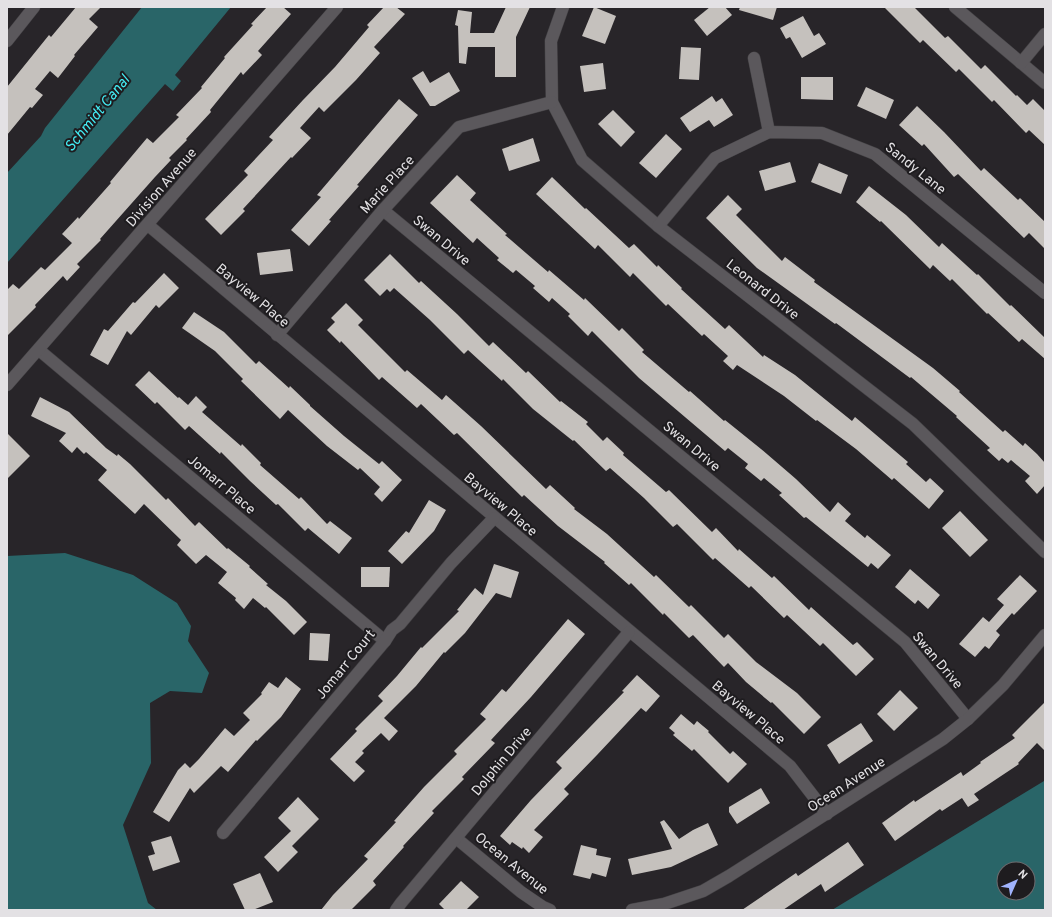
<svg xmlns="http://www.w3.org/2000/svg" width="1052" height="917" font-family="Overpass,sans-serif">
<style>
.water{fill:#296568;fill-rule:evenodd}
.building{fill:#c5c1bd}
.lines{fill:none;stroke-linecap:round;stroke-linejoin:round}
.minor-casing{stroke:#434144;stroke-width:13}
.minor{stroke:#5b585c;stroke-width:12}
.labels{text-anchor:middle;stroke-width:4;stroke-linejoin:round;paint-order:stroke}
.street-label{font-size:14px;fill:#e3e1e4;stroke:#1e1c1f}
.water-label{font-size:15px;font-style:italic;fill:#43ecf4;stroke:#1e1c1f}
</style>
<rect width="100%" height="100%" fill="#282529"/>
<g class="water">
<polygon points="142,7 231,7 175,75 181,81 173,91 165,84 7,263 7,173 41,136 45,128"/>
<polygon points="65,553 133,575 177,603 191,626 188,641 209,673 202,693 170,691 150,703 151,763 123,825 148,903 157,910 7,910 7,556"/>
<path d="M1045 780V910H832L1044 781ZM1004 869H1028V893H1004Z"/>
</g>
<g class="building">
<polygon points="76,7 101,7 89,19 98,27 74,55 75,56 58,78 50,71 35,89 43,95 32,108 30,107 7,135 7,87 49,35 51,37"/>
<polygon points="267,7 283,7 291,14 258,51 262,55 243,75 241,72 210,110 211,112 186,139 187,140 169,158 171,160 155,177 100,239 101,240 77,264 80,267 67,281 63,276 35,305 36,307 7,336 7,290 13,284 19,289 41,267 45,270 72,243 62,234 78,217 79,219 111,183 110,182 147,138 153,143 179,117 176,115 202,88 201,87 225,58 224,57 253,25 251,24"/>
<polygon points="384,7 396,7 405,14 374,47 380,53 356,80 324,112 319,107 300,128 311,138 292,158 291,157 243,209 245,211 221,235 205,219 248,175 244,171 273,140 269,137 303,100 335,67 369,27 367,25"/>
<polygon points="506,7 530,7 516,37 516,77 495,77 495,47 468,47 466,64 459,63 458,26 455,25 458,10 472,12 470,33 494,33"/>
<polygon points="594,7 616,16 605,44 582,36"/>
<polygon points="710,7 725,7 732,15 707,36 694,20"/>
<polygon points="740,7 777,7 773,20 739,10"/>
<polygon points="884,7 914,7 945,38 948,36 981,69 985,65 1016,96 1017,95 1027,105 1033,99 1045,111 1045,145 1029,130 1026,133 994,100 992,102 959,69 956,72 923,40 920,43"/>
<polygon points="803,16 814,36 819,33 826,44 802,58 790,37 786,39 780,28"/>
<polygon points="681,47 701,48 699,80 679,79"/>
<polygon points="603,63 606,89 584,92 580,66"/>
<polygon points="423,71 430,83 449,72 460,91 435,106 430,106 412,78"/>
<polygon points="801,77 833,77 833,100 801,99"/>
<polygon points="866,87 894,100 886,119 857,106"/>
<polygon points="712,96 716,102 722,98 733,115 714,127 709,120 690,132 680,118"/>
<polygon points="399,99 418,115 357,185 359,186 329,220 331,221 309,246 291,230 321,197 317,195"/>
<polygon points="917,106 944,132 981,171 984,168 1018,200 1020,198 1045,222 1045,249 1029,233 1024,238 958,174 954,177 924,144 922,146 899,125"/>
<polygon points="613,110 635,132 621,147 598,124"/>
<polygon points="666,134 682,149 656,178 639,163"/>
<polygon points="533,138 540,161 509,171 502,149"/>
<polygon points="790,162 796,182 765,191 759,171"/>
<polygon points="819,163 848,175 841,194 811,182"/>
<polygon points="457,175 476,193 470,200 507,234 505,235 548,272 549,270 584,300 585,298 619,331 622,328 644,350 642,352 689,392 690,391 724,421 725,420 761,449 796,479 830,512 838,502 851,514 845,521 865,538 867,535 891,555 878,569 871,563 868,567 806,517 804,518 779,495 782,493 764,478 761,481 745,468 748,464 728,448 725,451 639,378 592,331 588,336 568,316 570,314 552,298 549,302 533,288 535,286 516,270 513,273 497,260 499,258 477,238 473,243 430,203"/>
<polygon points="552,177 585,209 586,208 629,248 634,244 657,267 658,265 682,288 681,289 725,329 729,325 763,357 764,355 795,375 852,421 855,417 908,462 906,464 926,482 930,478 944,491 929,509 894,478 892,480 856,449 817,420 816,421 784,396 737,365 733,370 723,361 728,356 704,334 702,336 668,304 666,306 633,273 630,277 598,245 595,249 536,194"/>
<polygon points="869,186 906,215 939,247 942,243 977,275 978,274 1010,306 1011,305 1045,338 1045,359 1022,339 1019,342 988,313 987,314 952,279 950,281 933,265 930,269 881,221 880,222 856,202"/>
<polygon points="728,195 742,209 736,215 782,261 785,257 815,280 814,282 933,368 960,391 959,392 1003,432 1005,430 1023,446 1025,443 1037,454 1045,463 1045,485 1037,494 1025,481 1030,476 1011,460 1008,463 1002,458 999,461 987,450 990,448 956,417 957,416 911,377 910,378 836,323 835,324 757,268 706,218"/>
<polygon points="290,249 293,271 260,275 257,253"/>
<polygon points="390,254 419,283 421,281 457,314 489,346 493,342 526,373 528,371 560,402 561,401 588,422 586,424 603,441 607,437 624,453 623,455 666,492 669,490 712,532 716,528 738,551 739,549 772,578 774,576 809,610 811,607 853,645 857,642 874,659 856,676 823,643 820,646 787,615 784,618 751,586 749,588 715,558 713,560 677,524 673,527 644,498 610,468 606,471 574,440 573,441 533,409 503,379 502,381 468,350 464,354 430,320 394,288 390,292 387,289 380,296 364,280"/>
<polygon points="164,273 179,288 159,308 156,305 131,335 127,331 108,365 90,355 104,329 108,331 133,302 135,303"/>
<polygon points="346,303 363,320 358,325 405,372 407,370 442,400 446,395 481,426 546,489 550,485 575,508 574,509 607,534 654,577 656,575 689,607 691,605 724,638 728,634 756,662 797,693 821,717 804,734 772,702 771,703 746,682 728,663 724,667 693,635 689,638 664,613 663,615 631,583 629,585 604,563 605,562 558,526 524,495 522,497 457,433 454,435 421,404 417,408 382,377 379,380 341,341 340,343 327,330 335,322 331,318"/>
<polygon points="194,312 224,332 256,364 259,361 289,388 290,386 310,405 310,406 344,436 379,464 382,461 402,480 382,502 374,494 380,487 360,468 358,470 327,446 288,410 280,419 241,381 243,379 215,351 182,328"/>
<polygon points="149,371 178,398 179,397 188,405 196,396 207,407 202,412 241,446 242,444 261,463 260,465 299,499 301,497 327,524 330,521 352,538 339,554 308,528 305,531 278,504 276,505 250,481 221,452 220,454 189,426 185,430 157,402 155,404 135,385"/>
<polygon points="40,397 69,412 106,448 117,456 118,454 130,464 166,500 168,498 195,526 199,522 227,549 228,548 250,566 249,567 268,584 266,585 286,601 307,622 294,635 266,607 265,608 253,598 244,609 235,600 236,598 218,583 227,572 206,555 196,564 177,545 181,540 144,504 135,514 98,480 107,470 86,452 84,454 77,447 72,453 59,441 66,433 31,416"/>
<polygon points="7,433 30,456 7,479"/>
<polygon points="429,500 446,510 434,531 402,564 388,551 406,531 409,533"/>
<polygon points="960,511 988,540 970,557 942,528"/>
<polygon points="494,564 519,572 511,598 496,593 465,633 445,653 444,652 416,686 384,718 398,731 389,741 381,733 362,751 364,753 355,762 365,771 354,782 330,759 357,731 355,729 383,701 378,696 397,676 421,647 422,648 459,611 457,610 475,588 483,595"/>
<polygon points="361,567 390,567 389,587 361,587"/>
<polygon points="910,569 940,595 928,609 918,600 915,604 895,587"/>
<polygon points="1020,575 1037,591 1014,615 1012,613 996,631 1000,635 989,649 985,646 975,657 959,644 983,617 989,622 1004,605 997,599"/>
<polygon points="568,619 585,634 531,697 491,740 495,743 462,777 464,779 432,811 434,813 403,846 404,847 373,881 376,885 351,910 321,910 333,895 368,859 364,856 396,822 394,821 424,787 457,754 454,751 486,719 480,714 502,689 506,692"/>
<polygon points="310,633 330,634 328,661 309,660"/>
<polygon points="637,675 660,696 646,712 641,708 597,755 564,789 569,794 534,830 543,837 529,853 523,847 522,849 512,842 510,845 500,836 531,800 562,768 556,762 624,692 622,691"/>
<polygon points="286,677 301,689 281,717 257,741 256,740 228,772 221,766 194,793 190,788 169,822 153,812 178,770 185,763 190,768 199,759 225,728 234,736 250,720 243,713 262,694 261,693 269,682 278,688"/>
<polygon points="900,690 918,708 894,731 877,714"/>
<polygon points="1045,702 1045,751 1037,743 1018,763 1019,764 974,794 979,800 968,807 962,798 942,811 940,809 895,841 882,823 914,800 915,802 961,772 963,776 981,763 980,762 1015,738 1012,735"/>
<polygon points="681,714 694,725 697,721 709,731 708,732 730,754 733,751 747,764 728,783 694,749 692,751 673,735 675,733 669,728"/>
<polygon points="861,723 873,741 839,764 827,745"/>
<polygon points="761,788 770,803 737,824 729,812 729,807"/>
<polygon points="298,797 319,819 292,846 298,852 278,872 264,857 291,831 278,818"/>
<polygon points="664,820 679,839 693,830 708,823 718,845 671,867 632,875 628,859 672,849 660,822"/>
<polygon points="171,836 180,862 153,871 148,856 155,854 151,842"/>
<polygon points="848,842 864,865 825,892 821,884 783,910 742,910 796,873 798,876"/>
<polygon points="581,845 597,849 596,855 611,858 606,877 592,873 590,879 573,875"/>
<polygon points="260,873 273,902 253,910 245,910 233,884"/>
<polygon points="461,881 479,897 466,910 445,910 439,904"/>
</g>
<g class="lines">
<g class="minor-casing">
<g id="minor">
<polyline points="563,7 551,41 552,102 582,160 658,226 913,424 1045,552"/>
<polyline points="955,7 1045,83"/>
<polyline points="7,41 34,7"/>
<polyline points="754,58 769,132"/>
<polyline points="1021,63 1045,34"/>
<polyline points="383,210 905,642 968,719"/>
<polyline points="148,225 790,766 827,814"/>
<polyline points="658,226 715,158 769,132 822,133 875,154 1045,293"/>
<polyline points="277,335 383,210 459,127 552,102"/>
<polyline points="39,350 385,641"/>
<polyline points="7,385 337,7"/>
<polyline points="223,833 385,641 392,630 400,624 451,563 494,518"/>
<polyline points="456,838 521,892 543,907 550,910"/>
<polyline points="396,910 401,903 629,632"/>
<polyline points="632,910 664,904 703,891 729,876 943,739 968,719 1003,685 1045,635"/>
</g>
</g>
<use href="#minor" class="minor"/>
</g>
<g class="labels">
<g class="street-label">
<text transform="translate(916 168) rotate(39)" y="5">Sandy Lane</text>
<text transform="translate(387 184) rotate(-48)" y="5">Marie Place</text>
<text transform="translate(161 187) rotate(-49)" y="5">Division Avenue</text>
<text transform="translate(442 240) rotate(40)" y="5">Swan Drive</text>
<text transform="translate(763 289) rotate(38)" y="5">Leonard Drive</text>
<text transform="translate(253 295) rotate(40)" y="5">Bayview Place</text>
<text transform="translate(692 446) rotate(40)" y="5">Swan Drive</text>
<text transform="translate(222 484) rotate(40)" y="5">Jomarr Place</text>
<text transform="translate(501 504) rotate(40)" y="5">Bayview Place</text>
<text transform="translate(938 660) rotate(50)" y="5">Swan Drive</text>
<text transform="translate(345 664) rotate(-51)" y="5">Jomarr Court</text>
<text transform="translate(749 712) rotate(40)" y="5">Bayview Place</text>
<text transform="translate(501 761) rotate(-50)" y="5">Dolphin Drive</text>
<text transform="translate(846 784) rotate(-33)" y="5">Ocean Avenue</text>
<text transform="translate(512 863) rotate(39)" y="5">Ocean Avenue</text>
</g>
<g class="water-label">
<text transform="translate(97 113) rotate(-51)" y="5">Schmidt Canal</text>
</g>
</g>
<rect width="1052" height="917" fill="none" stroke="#e3e1e4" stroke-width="16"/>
<g transform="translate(1016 881) rotate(45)"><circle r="19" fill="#1e1c1f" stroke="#6d6b6e"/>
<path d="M0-3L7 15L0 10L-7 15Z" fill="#a0b3fd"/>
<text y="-6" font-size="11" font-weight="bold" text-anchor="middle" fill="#e3e1e4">N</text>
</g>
</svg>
